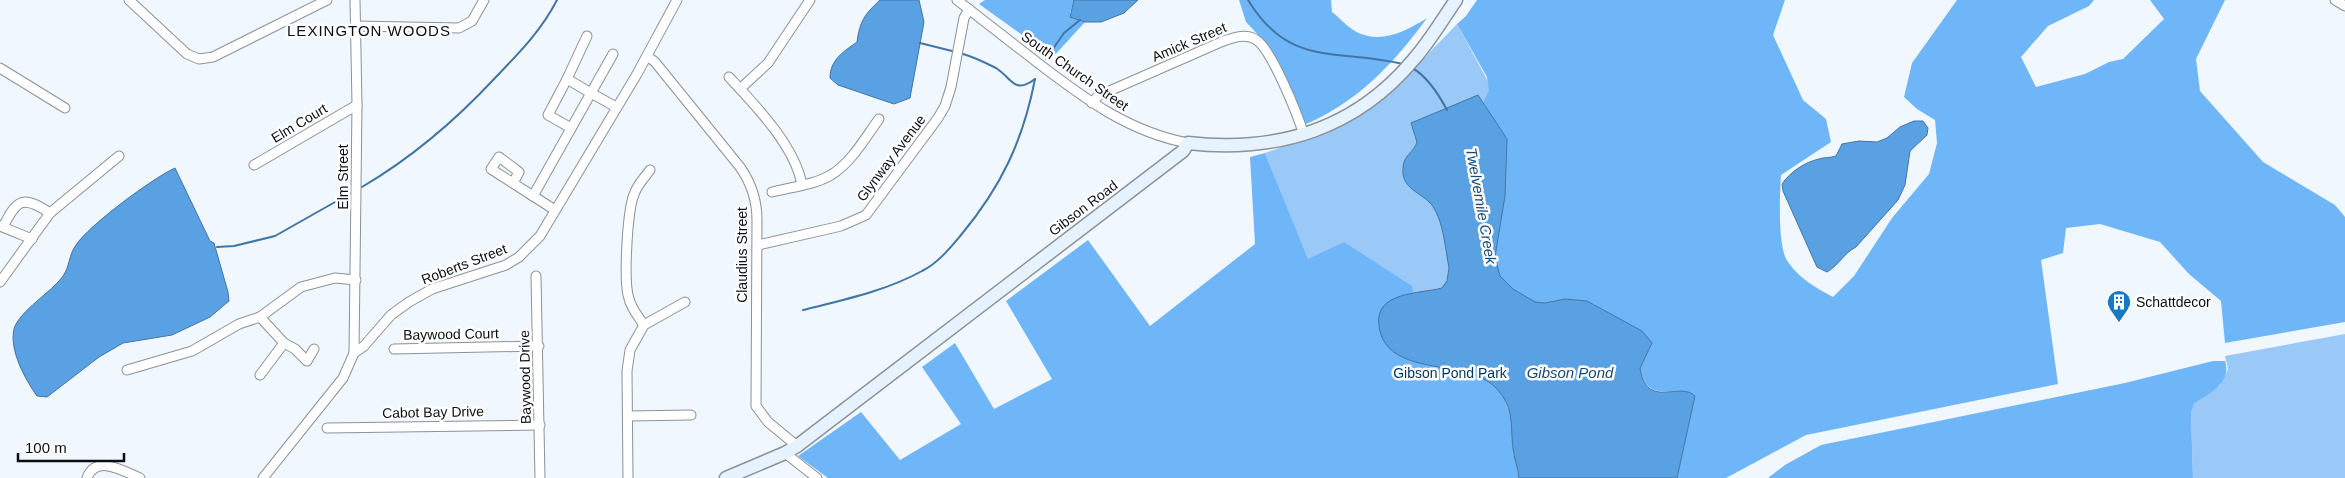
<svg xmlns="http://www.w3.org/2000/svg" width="2345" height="478" font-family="Helvetica,sans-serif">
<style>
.green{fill:#9ac9f8}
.forest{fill:#6fb6f9}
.water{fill:#5aa1e3;stroke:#4275a4}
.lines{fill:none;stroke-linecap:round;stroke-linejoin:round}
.stream{stroke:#4275a4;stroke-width:2}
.street-casing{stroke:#8a929a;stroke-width:11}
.secondary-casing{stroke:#8a929a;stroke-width:15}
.street{stroke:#fff;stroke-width:9}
.secondary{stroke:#e6f2fd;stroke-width:12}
.labels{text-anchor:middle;stroke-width:5;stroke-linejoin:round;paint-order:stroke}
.street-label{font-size:14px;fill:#0b0e11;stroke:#fff}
.poi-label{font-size:14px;fill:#0b0e11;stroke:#fff;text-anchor:start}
.park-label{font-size:14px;fill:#00355f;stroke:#fff}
.neighbourhood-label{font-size:15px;letter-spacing:1px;fill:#0b0e11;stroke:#fff}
.water-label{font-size:15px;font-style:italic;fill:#184a76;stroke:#fff}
</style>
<rect width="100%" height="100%" fill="#f0f7fe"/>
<g class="green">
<polygon points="1457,24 1490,85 1505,196 1680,462 1677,478 1356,478 1308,260 1265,153 1333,128 1392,91"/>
<polygon points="2345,334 2345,478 2193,478 2191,414 2194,404 2220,385 2228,369 2225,356"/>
</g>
<g class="forest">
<polygon points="985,0 1074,0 1070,13 1073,18 1085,22 1053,57 979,4"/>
<path d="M1239 0H1331L1332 12C1341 19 1350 30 1361 34 1384 43 1408 30 1427 18 1395 62 1358 102 1306 124L1264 41 1246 22Z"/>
<path d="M1477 0H1785L1773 35 1803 100 1826 119 1831 142 1781 175C1780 193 1777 248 1788 262 1799 278 1816 288 1833 297L1854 276 1892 218 1929 174 1937 143 1935 120 1917 109 1904 97 1912 63 1957 0H2094L2089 6 2048 26 2021 57 2036 87 2085 74 2109 62 2123 59 2164 19 2150 0H2225L2196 59 2200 91 2263 162 2335 205 2345 217V322L2225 343 2221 301 2189 274 2160 242 2100 224 2066 228 2063 253 2041 260 2058 384 1806 435 1726 478H1677L1695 396C1673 383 1647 406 1640 368L1649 348 1642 331 1586 301 1565 299 1545 303 1535 302 1513 289 1500 276 1495 257 1505 196 1507 139 1483 103 1489 91 1487 77 1457 24 1466 16Z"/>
<polygon points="1265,153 1308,259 1344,242 1412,286 1413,292 1404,295 1431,366 1476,375 1486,379 1502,394 1513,422 1513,450 1519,478 828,478 798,456 861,412 900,460 961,424 922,367 955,343 994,409 1052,379 1006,301 1088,240 1150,326 1255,244 1250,157"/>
<path d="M2213 361H2225C2232 383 2210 393 2194 404L2191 414 2193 478H1768L1785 465 1821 445 2125 383Z"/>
</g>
<g class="water">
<path d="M880 0H919L924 22 910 98 894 104 838 85 830 78C830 60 843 52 857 42 860 21 864 15 880 0Z"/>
<polygon points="1074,0 1138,0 1124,13 1101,22 1085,22 1070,17"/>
<path d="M1478 95 1507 139 1505 196 1495 257 1500 276 1513 289 1535 302 1545 303 1565 299 1587 301 1642 331 1652 343 1640 368C1646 410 1680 381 1695 396L1677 478H1519C1518 468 1514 458 1513 448 1510 424 1515 408 1496 388 1467 357 1386 379 1379 326 1374 291 1420 294 1442 288L1447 281 1449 268C1445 248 1444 222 1432 205 1421 192 1401 189 1403 168 1403 156 1414 152 1417 142L1411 123Z"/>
<path d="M1914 121H1923L1928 128 1927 135 1910 151 1905 185 1898 200 1856 247C1844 253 1839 265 1827 272L1817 267 1783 191 1782 184C1790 172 1805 162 1819 159 1825 157 1830 158 1836 156L1842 144 1859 141 1877 142 1887 138 1900 127Z"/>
<path d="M175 168 210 241 214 243 228 292 229 301 210 317 172 335 123 343 99 357 47 397 37 396C25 379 9 350 14 329 19 311 52 292 63 276 70 266 69 254 76 245 89 225 153 178 175 168Z"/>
</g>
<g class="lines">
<g class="stream">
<path d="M1248 0C1290 69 1337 48 1403 64"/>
<polyline points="920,43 952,51"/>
<path d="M963 54C974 57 986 63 996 68 1012 78 1014 95 1035 79"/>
<polyline points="1046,59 1064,33 1080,20"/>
<path d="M1412 68C1427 76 1439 95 1447 110"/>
<path d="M362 187C413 157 455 121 495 78 519 53 541 31 557 0"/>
<polyline points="217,247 234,246 275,236 351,193"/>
<path d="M803 310C843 300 886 291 922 271 938 263 950 248 961 235 1001 187 1023 141 1035 79"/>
</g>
<g class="street-casing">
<g id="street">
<polyline points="129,0 187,54 199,59 213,57 327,0"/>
<path d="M957 0C984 21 1011 42 1038 63 1085 99 1129 132 1188 143"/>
<polyline points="2335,0 2345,6"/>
<polyline points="355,26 459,28 472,21 484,0"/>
<polyline points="587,36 567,79 591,93 613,54"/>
<path d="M647 56 655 62 740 167C752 184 757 200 757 220L756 406 768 422 797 446"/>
<polyline points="0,68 65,108"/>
<path d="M729 77C756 106 795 146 802 185"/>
<polyline points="567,79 548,115 571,128"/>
<polyline points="740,89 768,63 810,0"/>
<path d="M1092 103 1098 96 1221 42C1232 38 1244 33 1255 39 1271 47 1298 116 1304 135"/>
<polyline points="254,165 357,105"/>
<polyline points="513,183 519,172 499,157 491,169 533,196 591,93 616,107"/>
<path d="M772 192C791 187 814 185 831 175 852 162 865 138 879 119"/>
<polyline points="533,196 555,210"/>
<polyline points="0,226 32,239"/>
<path d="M3 227C17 199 23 195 50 213"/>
<polyline points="758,245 841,226 866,215 938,118 945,106 951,87 964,18 969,9"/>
<polyline points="536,276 540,478"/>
<polyline points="0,282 50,213 119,156"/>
<polyline points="260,317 284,343 295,349 307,361 314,349"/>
<path d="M644 325C637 315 630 306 628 295 624 277 627 208 635 192 638 184 645 177 650 170"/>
<polyline points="394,349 539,346"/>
<polyline points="354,353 357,105 355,0"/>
<polyline points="127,370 192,351 239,324 260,317 301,287 335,278 356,280"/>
<polyline points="260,375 284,343"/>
<polyline points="628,416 691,415"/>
<polyline points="327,428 540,425"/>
<polyline points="785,453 817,478"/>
<path d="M87 478C96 454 123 471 140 478"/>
<polyline points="263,478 343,378 354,353 364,346 391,315 409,302 432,289 506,265 519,257 540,236 637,74 677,0"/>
<polyline points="628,478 627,371 630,350 644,325 685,302"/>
</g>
</g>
<g class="secondary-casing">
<path id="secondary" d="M726 478 785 453 797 446 1183 151 1188 143C1277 153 1356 129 1414 59 1430 41 1442 20 1456 0"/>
</g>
<use href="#street" class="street"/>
<use href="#secondary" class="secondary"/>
</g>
<defs>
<g id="building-pin" transform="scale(1.25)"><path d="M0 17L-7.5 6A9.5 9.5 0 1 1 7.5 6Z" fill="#1778c4" stroke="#fff"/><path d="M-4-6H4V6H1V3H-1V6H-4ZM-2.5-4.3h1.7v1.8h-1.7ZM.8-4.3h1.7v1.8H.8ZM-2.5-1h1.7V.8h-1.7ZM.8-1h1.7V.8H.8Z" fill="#fff"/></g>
</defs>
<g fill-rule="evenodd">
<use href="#building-pin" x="2119" y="302"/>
</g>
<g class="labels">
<g class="street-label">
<text transform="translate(1189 42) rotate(-23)" y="5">Amick Street</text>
<text transform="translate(1075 71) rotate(35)" y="5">South Church Street</text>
<text transform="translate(299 123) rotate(-31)" y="5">Elm Court</text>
<text transform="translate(891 158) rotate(-53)" y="5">Glynway Avenue</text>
<text transform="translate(343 177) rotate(-90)" y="5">Elm Street</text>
<text transform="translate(1083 208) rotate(-37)" y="5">Gibson Road</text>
<text transform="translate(742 255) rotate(-90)" y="5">Claudius Street</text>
<text transform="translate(464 264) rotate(-21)" y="5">Roberts Street</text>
<text transform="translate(451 334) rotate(-1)" y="5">Baywood Court</text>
<text transform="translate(525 377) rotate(-91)" y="5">Baywood Drive</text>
<text transform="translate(433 412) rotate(-1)" y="5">Cabot Bay Drive</text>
</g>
<g class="poi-label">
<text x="2136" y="307">Schattdecor</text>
</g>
<g class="park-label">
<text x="1450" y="378">Gibson Pond Park</text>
</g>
<g class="neighbourhood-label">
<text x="369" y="36">LEXINGTON WOODS</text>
</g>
<g class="water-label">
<text transform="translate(1481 206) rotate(80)" y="5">Twelvemile Creek</text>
<text x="1570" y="378">Gibson Pond</text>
</g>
</g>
<path d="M18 453v8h106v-8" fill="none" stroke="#0b0e11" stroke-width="2.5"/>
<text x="25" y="453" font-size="15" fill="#0b0e11" stroke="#ffffff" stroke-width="4" paint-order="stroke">100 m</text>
</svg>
